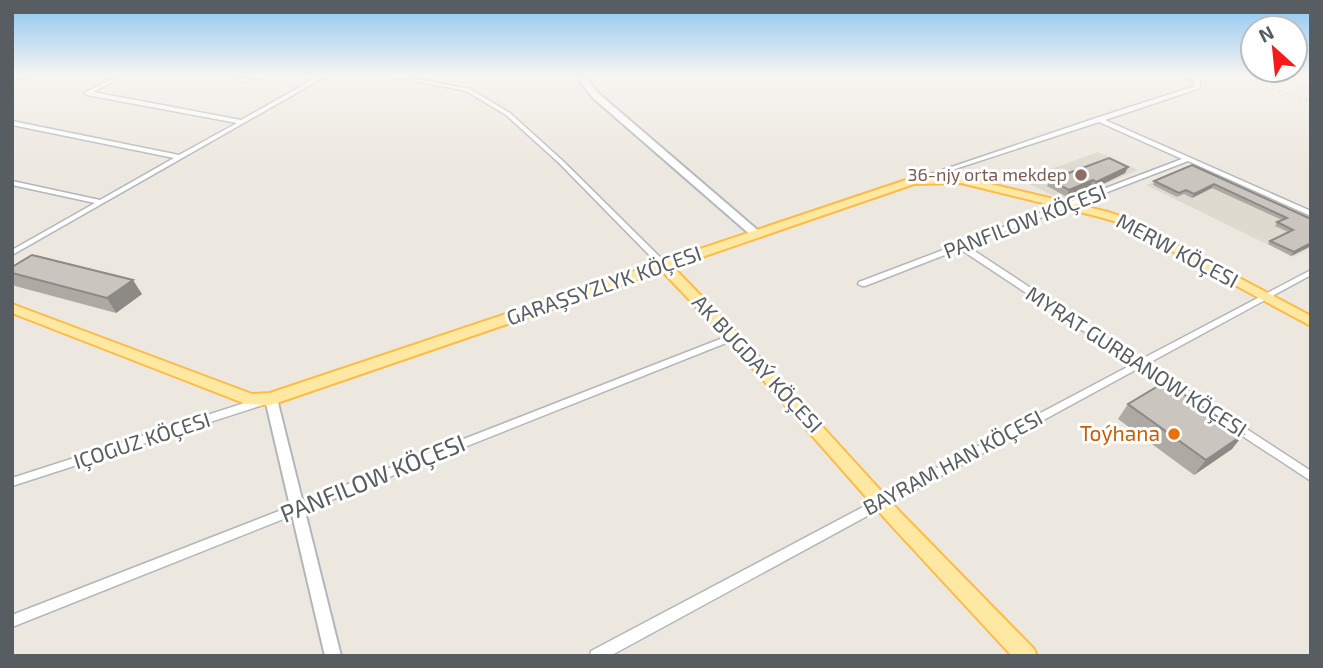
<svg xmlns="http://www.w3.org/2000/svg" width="1323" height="668" font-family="'Exo 2',sans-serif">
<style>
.education{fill:#dfdacf}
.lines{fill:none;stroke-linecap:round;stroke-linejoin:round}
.minor-casing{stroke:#b2b6bb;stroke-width:3}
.tertiary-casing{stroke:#b2b6bb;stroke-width:4}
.secondary-casing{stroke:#b3b8be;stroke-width:4}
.primary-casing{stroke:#fdbb47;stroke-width:4}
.minor{fill:#fff;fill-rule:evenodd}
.tertiary{fill:#fff;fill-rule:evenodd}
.secondary{fill:#fff;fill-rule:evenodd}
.primary{fill:#ffe8a1;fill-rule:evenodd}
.rail{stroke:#b1b2b2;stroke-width:2.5;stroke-dasharray:1 6;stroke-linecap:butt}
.wall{fill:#aea9a3}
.shaded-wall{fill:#8d8a85}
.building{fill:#cac5be;stroke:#8d8a85;stroke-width:2}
.education-dot{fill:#8d6e63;stroke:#fff;stroke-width:2.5}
.food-dot{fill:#e8710a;stroke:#fff;stroke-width:2.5}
.labels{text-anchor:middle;stroke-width:6;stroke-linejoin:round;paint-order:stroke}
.far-education-label{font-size:18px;fill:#785e54;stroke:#fff;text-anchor:end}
.street-label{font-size:21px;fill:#585d61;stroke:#fff}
.food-label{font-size:21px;fill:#c56008;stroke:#fff;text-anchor:end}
.near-street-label{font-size:24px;fill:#585d61;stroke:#fff}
</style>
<rect width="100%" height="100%" fill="#ede8df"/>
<g class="education">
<polygon points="1098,152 1138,170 1064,201 1021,180"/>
<polygon points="1190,168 1311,222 1311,248 1293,257 1146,185"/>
</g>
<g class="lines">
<g class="minor-casing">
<g id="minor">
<polygon points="20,75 31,75 12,80 12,76"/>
<polygon points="119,75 126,75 93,92 241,120 321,75 328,75 12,255 12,250 95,203 12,185 12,181 100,200 174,158 12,125 12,121 179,155 237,123 87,95 84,93"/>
<path d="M228 75C235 75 239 78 245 78 253 77 260 75 268 75L241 82Z"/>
<polygon points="385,75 396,75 470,89 510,113 563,161 669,266 668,268 662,268 559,163 506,115 466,91"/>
<polygon points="1185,75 1191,75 1200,80 1200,88 1105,120 1311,211 1311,216 1188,161 967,246 1140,360 1311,270 1311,275 1147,364 1311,471 1311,481 1139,368 610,656 590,656 591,651 1133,364 960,249 865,286 862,286 858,284 859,282 1182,159 1099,122 915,182 913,183 910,181 1096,118 1195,86 1195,82"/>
<polygon points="733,334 736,335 737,337 736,339 12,627 12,615"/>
<polygon points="263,397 266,398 268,401 266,404 12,486 12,478"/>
</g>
</g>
<g class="tertiary-casing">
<polygon id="tertiary" points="271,395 275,396 277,399 341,656 325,656 265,399 267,396"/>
</g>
<g class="secondary-casing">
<polygon id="secondary" points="576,75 584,75 598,93 761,233 761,237 753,237 592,97"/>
</g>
<g class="primary-casing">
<polygon id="primary" points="961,177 1108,212 1128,219 1311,316 1311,326 1120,223 1100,217 961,183 914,184 673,267 738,334 901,513 1034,649 1037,656 1012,656 889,523 728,340 662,271 271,405 246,404 12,313 12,304 252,394 270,393 909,179"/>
</g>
<use href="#minor" class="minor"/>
<use href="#tertiary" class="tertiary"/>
<use href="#secondary" class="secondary"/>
<use href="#primary" class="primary"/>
<g class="rail">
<polyline points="1233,75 1311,102"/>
<polyline points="1272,75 1311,88"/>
</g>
</g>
<g class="wall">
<polygon points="1192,165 1311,219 1311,246 1291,256 1268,244 1270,241 1288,232 1275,226 1277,222 1282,220 1212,188 1192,198 1184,194 1177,197 1153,185 1154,181"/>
<polygon points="1128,167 1125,173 1093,189 1090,187 1067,197 1047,186 1050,180"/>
<polygon points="12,267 142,294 116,313 15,286 12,281"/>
<polygon points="1128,404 1232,449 1194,475 1118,419"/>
</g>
<g class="shaded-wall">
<polygon points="1128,167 1125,173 1093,189 1096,182"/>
<polygon points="1093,180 1090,187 1067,197 1069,190"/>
<polygon points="1214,184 1212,188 1192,198 1194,194"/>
<polygon points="1311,243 1311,246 1291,256 1294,252"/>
<polygon points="133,280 142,294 116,313 107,298"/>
<polygon points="1244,434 1232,449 1194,475 1206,460"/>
</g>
<g class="building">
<polygon points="1109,158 1128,167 1096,182 1093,180 1069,190 1050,180"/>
<polygon points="1192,165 1311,219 1311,243 1294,252 1270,241 1293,230 1277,222 1287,218 1214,184 1194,194 1186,190 1179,193 1154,181"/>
<polygon points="32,255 133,280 107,298 12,273 12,267"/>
<polygon points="1165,382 1244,434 1206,460 1128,404"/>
</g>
<linearGradient id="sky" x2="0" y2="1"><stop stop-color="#89c4f1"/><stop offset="0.45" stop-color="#f7f5f1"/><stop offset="1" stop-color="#f7f5f1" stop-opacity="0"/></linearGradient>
<rect width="1323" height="168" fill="url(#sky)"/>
<circle class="education-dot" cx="1081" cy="175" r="7"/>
<circle class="food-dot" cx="1174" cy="434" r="7"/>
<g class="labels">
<g class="far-education-label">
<text x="1067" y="181">36-njy orta mekdep</text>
</g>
<g class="street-label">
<text transform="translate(1025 222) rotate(-21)" y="7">PANFILOW KÖÇESI</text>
<text transform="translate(1177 251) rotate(28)" y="7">MERW KÖÇESI</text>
<text transform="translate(604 286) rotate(-19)" y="7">GARAŞSYZLYK KÖÇESI</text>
<text transform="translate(1136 362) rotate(33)" y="7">MYRAT GURBANOW KÖÇESI</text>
<text transform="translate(757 364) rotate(47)" y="7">AK BUGDAÝ KÖÇESI</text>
<text transform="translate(142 441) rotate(-18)" y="7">IÇOGUZ KÖÇESI</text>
<text transform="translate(953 463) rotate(-28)" y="7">BAYRAM HAN KÖÇESI</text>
</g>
<g class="food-label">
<text x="1160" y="441">Toýhana</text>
</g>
<g class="near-street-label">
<text transform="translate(373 479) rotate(-22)" y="8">PANFILOW KÖÇESI</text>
</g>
</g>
<rect width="1323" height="668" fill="none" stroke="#585d61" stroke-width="28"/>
<g transform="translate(1274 49) rotate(333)"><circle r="33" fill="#ffffff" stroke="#bcbec0" stroke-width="2"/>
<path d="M0-5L12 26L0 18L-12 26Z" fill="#f71a1b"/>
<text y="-10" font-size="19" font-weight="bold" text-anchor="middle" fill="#585d61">N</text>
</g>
</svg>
